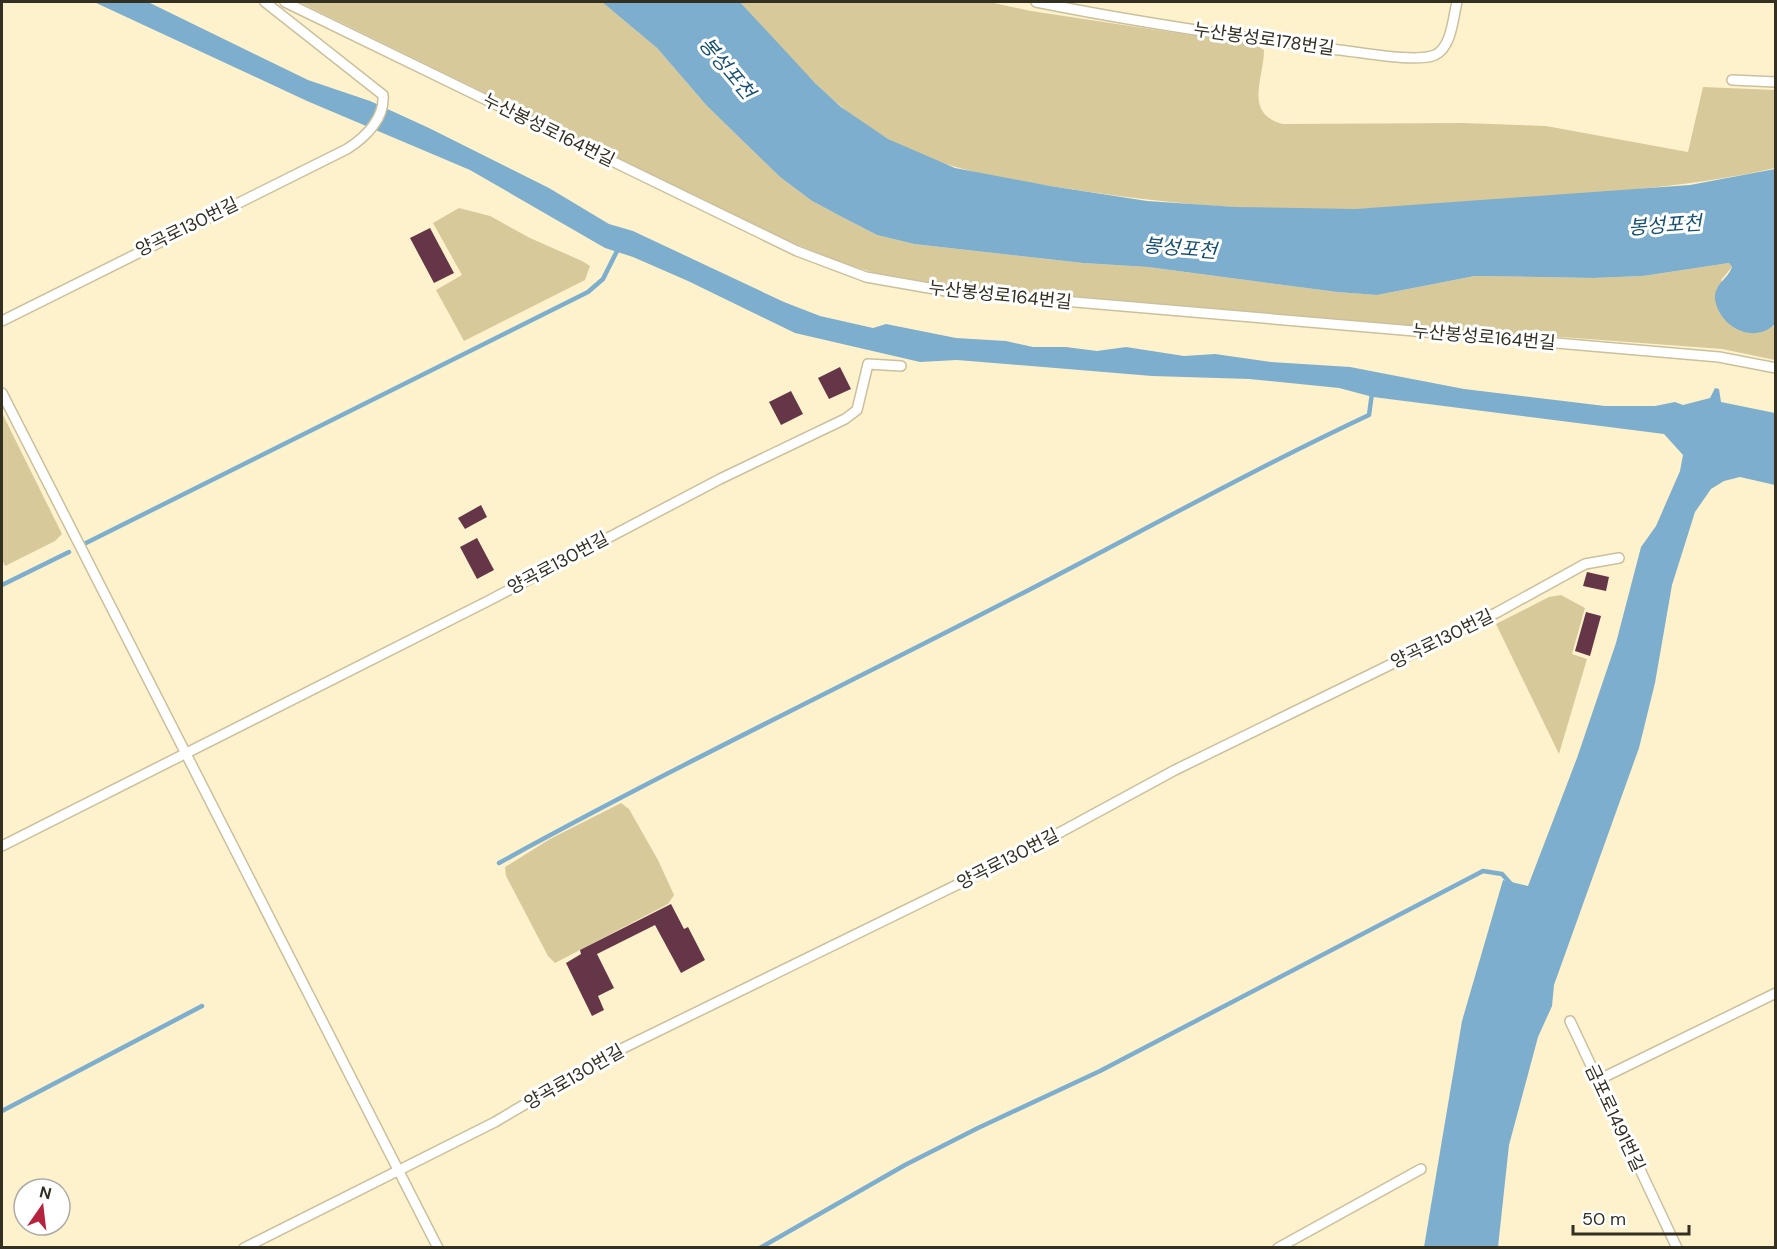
<svg xmlns="http://www.w3.org/2000/svg" width="1777" height="1249" font-family="'DM Sans','Noto Sans KR',sans-serif">
<style>
.green{fill:#d8c99b}
.water{fill:#7eaece}
.lines{fill:none;stroke-linecap:round;stroke-linejoin:round}
.stream{stroke:#7eaece;stroke-width:4.5}
.building{fill:#643647}
.lane-casing{stroke:#cbc09c;stroke-width:12}
.lane{stroke:#fff;stroke-width:9}
.labels{text-anchor:middle;stroke-width:6;stroke-linejoin:round;paint-order:stroke}
.street-label{font-size:18px;fill:#332f21;stroke:#fff}
.water-label{font-size:20px;font-style:italic;fill:#175172;stroke:#fff}
</style>
<rect width="100%" height="100%" fill="#fef2cd"/>
<g class="green">
<polygon points="299,2 602,2 657,48 707,106 780,177 812,201 842,217 877,235 914,244 1083,263 1148,267 1337,292 1377,295 1475,276 1593,278 1643,276 1729,263 1732,267 1721,280 1773,327 1775,324 1775,360 1722,349 1412,326 932,284 882,275 832,260 776,235"/>
<path d="M740 2H989L1031 11 1256 45 1264 50C1264 78 1243 114 1283 124L1463 123 1546 126 1688 152 1703 87 1775 90V168C1697 186 1619 191 1539 197 1479 202 1418 208 1357 209 1261 212 1165 204 1070 189 1008 180 946 171 890 140 829 107 786 52 740 2Z"/>
<polygon points="459,208 490,216 530,238 582,261 590,266 585,280 464,341 436,290 462,275 433,223"/>
<polygon points="2,413 62,534 55,541 5,566 2,559"/>
<polygon points="1561,595 1585,608 1572,654 1587,659 1559,754 1496,624 1549,597"/>
<polygon points="621,803 629,809 658,860 674,895 668,904 555,963 548,956 506,876 505,867 550,839"/>
</g>
<g class="water">
<polygon points="94,2 148,2 308,80 370,101 429,128 549,188 609,224 633,231 784,302 820,316 873,328 886,324 956,338 1006,341 1033,347 1066,347 1097,351 1126,347 1184,356 1215,354 1271,362 1350,367 1464,389 1605,406 1655,406 1675,402 1683,405 1710,398 1715,388 1719,389 1721,402 1775,413 1775,485 1740,477 1724,481 1711,489 1695,512 1672,585 1655,683 1639,748 1554,985 1552,1006 1538,1037 1509,1145 1498,1247 1424,1247 1462,1021 1503,880 1528,886 1577,758 1616,643 1641,547 1656,526 1680,471 1683,455 1664,434 1373,397 1339,388 1249,379 1152,376 957,360 920,362 795,333 688,281 633,257 605,248 470,170 307,101"/>
<path d="M602 2H740L815 83 841 107 888 139 955 168 1050 186 1147 201 1236 207 1355 209 1690 185 1775 169V324C1754 345 1719 327 1715 299 1714 284 1728 279 1732 267L1729 263 1643 276 1593 278 1475 276 1377 295 1337 292 1148 267 1083 263 914 244 877 235 842 217 812 201 780 177 707 106 657 48Z"/>
</g>
<g class="lines">
<g class="stream">
<polyline points="86,543 588,292 603,279 618,249"/>
<polyline points="2,585 69,552"/>
<path d="M499 863C659 775 822 696 984 613 1114 547 1237 477 1369 415L1372 393"/>
<polyline points="2,1111 202,1006"/>
<polyline points="760,1248 905,1165 978,1128 1100,1071 1483,871 1502,874 1511,884"/>
</g>
</g>
<g class="building">
<polygon points="430,228 454,273 434,283 410,238"/>
<polygon points="840,367 851,389 829,399 818,378"/>
<polygon points="791,391 803,414 781,425 769,402"/>
<polygon points="481,505 487,517 465,529 458,518"/>
<polygon points="477,538 494,570 477,579 460,547"/>
<polygon points="1587,572 1609,577 1606,591 1583,586"/>
<polygon points="1586,612 1601,616 1590,656 1575,651"/>
<polygon points="671,904 684,929 688,927 705,960 681,973 655,925 597,954 614,988 598,996 604,1010 592,1016 566,963 581,954 580,950"/>
</g>
<g class="lines">
<g class="lane-casing">
<g id="lane">
<polyline points="285,2 797,251 866,277 946,291 1719,357 1776,368"/>
<path d="M1036 2C1136 22 1237 37 1339 50 1361 52 1416 63 1435 55 1452 47 1453 17 1457 2"/>
<polyline points="1732,80 1776,82"/>
<path d="M2 321 347 149C366 137 385 118 383 95L265 2"/>
<polyline points="2,393 438,1248"/>
<polyline points="2,846 488,601 720,479 845,419 857,410 868,364 901,366"/>
<polyline points="1570,1021 1677,1248"/>
<polyline points="1596,1081 1776,993"/>
<polyline points="244,1248 495,1122 605,1057 1024,852 1175,770 1496,613 1585,564 1619,558"/>
<polyline points="1278,1248 1421,1169"/>
</g>
</g>
<use href="#lane" class="lane"/>
</g>
<g class="labels">
<g class="street-label">
<text transform="translate(1264 39) rotate(8)" y="6">누산봉성로178번길</text>
<text transform="translate(549 130) rotate(26)" y="6">누산봉성로164번길</text>
<text transform="translate(187 227) rotate(-26)" y="6">양곡로130번길</text>
<text transform="translate(1000 295) rotate(6)" y="6">누산봉성로164번길</text>
<text transform="translate(1484 337) rotate(5)" y="6">누산봉성로164번길</text>
<text transform="translate(558 563) rotate(-28)" y="6">양곡로130번길</text>
<text transform="translate(1442 639) rotate(-26)" y="6">양곡로130번길</text>
<text transform="translate(1008 859) rotate(-27)" y="6">양곡로130번길</text>
<text transform="translate(574 1077) rotate(-30)" y="6">양곡로130번길</text>
<text transform="translate(1615 1118) rotate(65)" y="6">금포로1491번길</text>
</g>
<g class="water-label">
<text transform="translate(727 68) rotate(50)" y="7">봉성포천</text>
<text transform="translate(1665 225) rotate(-4)" y="7">봉성포천</text>
<text transform="translate(1180 248) rotate(5)" y="7">봉성포천</text>
</g>
</g>
<rect width="1777" height="1249" fill="none" stroke="#332f21" stroke-width="6"/>
<g transform="translate(42 1207) rotate(14)"><circle r="28" fill="#ffffff" stroke="#adaca6" stroke-width="1.5"/>
<path d="M0-4.5L10 22L0 15L-10 22Z" fill="#b5233e"/>
<text y="-9" font-size="16" font-weight="bold" text-anchor="middle" fill="#332f21">N</text>
</g>
<path d="M1573 1225v9h116v-9" fill="none" stroke="#332f21" stroke-width="3"/>
<text x="1582" y="1225" font-size="18" fill="#332f21" stroke="#ffffff" stroke-width="4.5" paint-order="stroke">50 m</text>
</svg>
